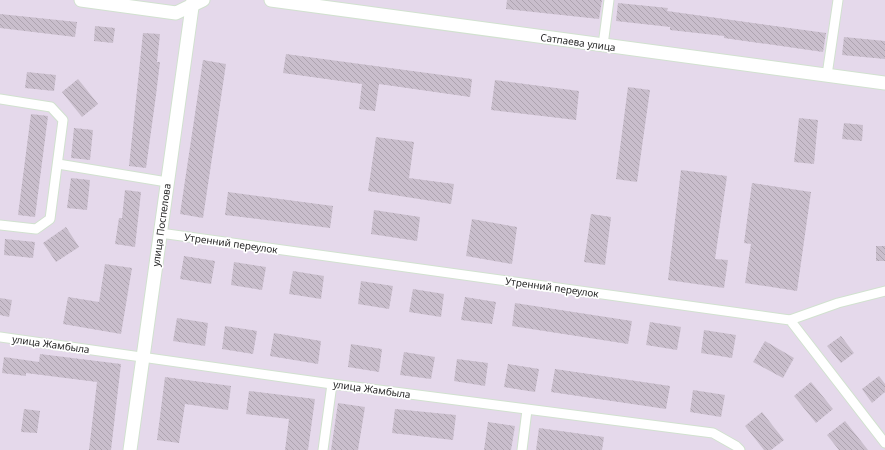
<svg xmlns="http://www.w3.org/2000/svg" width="885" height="450" font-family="'Noto Sans',sans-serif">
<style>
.building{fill:url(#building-back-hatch)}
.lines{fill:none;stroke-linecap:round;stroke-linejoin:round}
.street-casing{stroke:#d1e1cf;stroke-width:11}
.secondary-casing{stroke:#d1e1cf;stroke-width:15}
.street{stroke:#fff;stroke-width:9}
.secondary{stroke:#fff;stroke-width:13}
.labels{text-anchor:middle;stroke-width:3.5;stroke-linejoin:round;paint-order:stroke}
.street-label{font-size:10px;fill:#282828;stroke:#fff}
</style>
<defs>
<pattern id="building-back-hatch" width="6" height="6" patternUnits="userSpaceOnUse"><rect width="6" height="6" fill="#c9becc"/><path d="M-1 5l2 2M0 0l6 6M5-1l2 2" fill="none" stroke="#ada3af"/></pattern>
</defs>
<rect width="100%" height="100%" fill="#e5d9eb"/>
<g class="building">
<polygon points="507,0 602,0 599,19 506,9"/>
<polygon points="618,3 668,8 667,11 826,33 823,52 724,38 724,36 670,30 670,27 616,21"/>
<polygon points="0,14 77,22 75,37 0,28"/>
<polygon points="95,26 115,28 113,43 94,41"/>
<polygon points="143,33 160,34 157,62 160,62 156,95 146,168 129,166"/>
<polygon points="844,37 885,41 885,59 842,55"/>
<polygon points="286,54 472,79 470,97 379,84 375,111 359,109 362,84 283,73"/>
<polygon points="203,60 226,64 203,218 180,214"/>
<polygon points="27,72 56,75 54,91 25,88"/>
<polygon points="78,79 98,104 82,117 62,92"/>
<polygon points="495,80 579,91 576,120 491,110"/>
<polygon points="628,87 650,90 637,182 616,179"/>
<polygon points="31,114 48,116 35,217 18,215"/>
<polygon points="799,118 818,120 814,164 794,162"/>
<polygon points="844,123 863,125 862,141 842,139"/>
<polygon points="74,128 93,130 90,160 71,158"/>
<polygon points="376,137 414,142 409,178 454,184 451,204 368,191"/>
<polygon points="681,170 727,176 715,259 728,260 724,288 668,280"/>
<polygon points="71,178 90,180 87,210 67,208"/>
<polygon points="752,183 811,192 797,291 745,283 751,244 744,243"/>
<polygon points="125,190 141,192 135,247 115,244 119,218 122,218"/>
<polygon points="228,192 333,206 330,228 225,215"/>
<polygon points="374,210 420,217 417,241 371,234"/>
<polygon points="591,214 611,217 605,265 584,262"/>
<polygon points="472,219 517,227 512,264 466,256"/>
<polygon points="66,227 79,247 56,262 43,243"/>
<polygon points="5,239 35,242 33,258 4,255"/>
<rect x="876" y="246" width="9" height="15"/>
<polygon points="184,256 215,261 211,284 180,279"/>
<polygon points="234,262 266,267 262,290 231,285"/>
<polygon points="105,264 132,268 121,334 63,324 68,297 99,302"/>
<polygon points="293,271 324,276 321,299 289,294"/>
<polygon points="361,281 393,286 389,309 358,304"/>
<polygon points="413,289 444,294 441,317 409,312"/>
<polygon points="465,297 496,302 492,324 461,320"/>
<polygon points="0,298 12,300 9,317 0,315"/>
<polygon points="515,303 632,321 628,344 512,326"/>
<polygon points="177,318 208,323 205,346 173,341"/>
<polygon points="650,322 681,327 677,350 646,345"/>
<polygon points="225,326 257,331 253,354 222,349"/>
<polygon points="704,330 736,335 732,358 701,353"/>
<polygon points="274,333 321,341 318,364 270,356"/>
<polygon points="841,336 854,353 841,363 827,346"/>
<polygon points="765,341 794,358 783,378 753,362"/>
<polygon points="351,344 382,349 379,372 348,367"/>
<polygon points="404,352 435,357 431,379 400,375"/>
<polygon points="40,354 121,364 111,450 89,450 97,382 26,373 26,376 2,373 4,357 39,362"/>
<polygon points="457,359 488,363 485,386 454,381"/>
<polygon points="508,364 539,369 535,392 504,387"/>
<polygon points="555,369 670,386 666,409 551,392"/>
<polygon points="879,376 885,384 885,392 872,403 862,389"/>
<polygon points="165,377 231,386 228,410 185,404 179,443 157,440"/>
<polygon points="811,382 833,409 816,423 794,396"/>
<polygon points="693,390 725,395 721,417 690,412"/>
<polygon points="249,391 315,399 308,450 285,450 289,419 246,414"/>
<polygon points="338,403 365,407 358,450 331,450"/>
<polygon points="24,409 40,411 37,433 21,432"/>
<polygon points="395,409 456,415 453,440 392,433"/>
<polygon points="762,412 784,440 771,450 764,450 745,426"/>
<polygon points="845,421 868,450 839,450 827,435"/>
<polygon points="488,422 515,426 511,450 484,450"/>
<polygon points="539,428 604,437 602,450 536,450"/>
</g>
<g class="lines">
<g class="street-casing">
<g id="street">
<polyline points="603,45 609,0"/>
<polyline points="827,75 838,0"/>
<polyline points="0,99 51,107 63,120 50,219 36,229 0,225"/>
<polyline points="58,164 167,182"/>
<polyline points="160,233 790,320 885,443"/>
<polyline points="790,320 838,303 885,291"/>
<polyline points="0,337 332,384 713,433 736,446 740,450"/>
<polyline points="323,450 332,384"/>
<polyline points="522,450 527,410"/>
</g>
</g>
<g class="secondary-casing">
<g id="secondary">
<polyline points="81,0 176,13 203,0"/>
<polyline points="271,0 885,83"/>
<polyline points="130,450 193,0"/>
</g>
</g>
<use href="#street" class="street"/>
<use href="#secondary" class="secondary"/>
</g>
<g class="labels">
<g class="street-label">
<text transform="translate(578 42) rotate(8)" y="4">Сатпаева улица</text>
<text transform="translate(161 225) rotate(-82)" y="4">улица Поспелова</text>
<text transform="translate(231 243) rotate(8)" y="4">Утренний переулок</text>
<text transform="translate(552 287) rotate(8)" y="4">Утренний переулок</text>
<text transform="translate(51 344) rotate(8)" y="4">улица Жамбыла</text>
<text transform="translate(372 389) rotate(8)" y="4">улица Жамбыла</text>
</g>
</g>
</svg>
